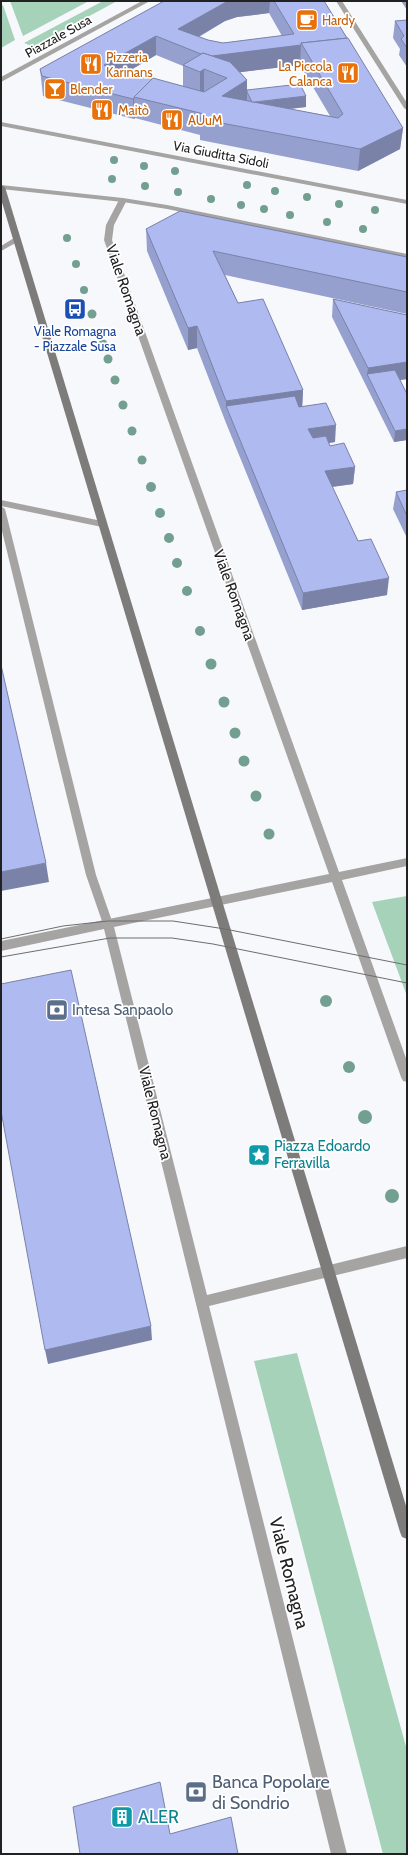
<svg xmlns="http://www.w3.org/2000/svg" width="408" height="1855" font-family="Cabin,sans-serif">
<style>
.green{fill:#a6d2b9}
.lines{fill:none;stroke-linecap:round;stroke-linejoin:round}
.pedestrian{fill:#a5a4a3;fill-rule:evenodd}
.minor{fill:#a5a4a3;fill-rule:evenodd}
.tertiary{fill:#a5a4a3;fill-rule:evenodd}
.secondary{fill:#7d7c7b;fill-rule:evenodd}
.tram{stroke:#6d6d6f;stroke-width:1}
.tree{fill:#729f8f}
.wall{fill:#96a0ce;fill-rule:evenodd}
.shaded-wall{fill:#7a82a8}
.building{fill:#aebaf0;stroke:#7a82a8}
.labels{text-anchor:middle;stroke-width:3.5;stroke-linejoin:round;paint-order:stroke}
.far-food-label{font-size:13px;fill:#c56008;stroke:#fff;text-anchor:start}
.far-street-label{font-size:13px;fill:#212122;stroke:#fff}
.far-transit-label{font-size:13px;fill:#164399;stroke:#fff}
.street-label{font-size:15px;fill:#212122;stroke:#fff}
.service-label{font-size:15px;fill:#4e5e75;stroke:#fff;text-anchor:start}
.culture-label{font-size:15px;fill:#0d838f;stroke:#fff;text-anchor:start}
.near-street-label{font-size:18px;fill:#212122;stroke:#fff}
.near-service-label{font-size:18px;fill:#4e5e75;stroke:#fff;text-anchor:start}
.near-culture-label{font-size:18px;fill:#0d838f;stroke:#fff;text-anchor:start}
</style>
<rect width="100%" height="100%" fill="#f7f8fb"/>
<g class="green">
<polygon points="10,1 89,1 23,36"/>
<polygon points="103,1 117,1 36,45 37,48 24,43"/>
<polygon points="3,5 15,40 1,48 1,6"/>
<polygon points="407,896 407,996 372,902"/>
<polygon points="297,1353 407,1750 407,1854 383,1854 254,1361"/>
</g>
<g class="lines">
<polygon class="pedestrian" points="1,506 5,509 96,875 113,924 112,927 108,928 104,927 103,924 86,875 1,527"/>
<g class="minor">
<polygon points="120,198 127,200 114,225 112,240 339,872 407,858 407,866 342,880 407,1061 407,1082 403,1081 401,1077 332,882 114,927 207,1295 407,1246 407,1258 209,1306 347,1854 331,1854 104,929 1,951 1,941 329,874 104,240 106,225"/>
<polygon points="14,238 21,240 1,251 1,246"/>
<polygon points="1,500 102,521 106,524 102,527 1,506"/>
</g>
<g class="tertiary">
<polygon points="142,1 150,1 1,82 1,77"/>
<polygon points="336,1 342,1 407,103 407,110 404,108"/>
<polygon points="1,122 407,200 407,204 1,126"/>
<polygon points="1,185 123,198 167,205 407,254 407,258 167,209 123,202 1,189"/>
</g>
<polygon class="secondary" points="1,185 5,187 407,1509 407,1539 402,1537 400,1532 1,199"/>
<g class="tram">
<polyline points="1,939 63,926 108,921 173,921 225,929 407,965"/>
<polyline points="1,957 110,938 172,938 213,944 407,983"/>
</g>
</g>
<g class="tree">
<circle cx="114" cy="160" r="4"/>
<circle cx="144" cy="166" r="4"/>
<circle cx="175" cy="171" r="4"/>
<circle cx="112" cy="179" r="4"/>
<circle cx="247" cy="185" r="4"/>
<circle cx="145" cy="186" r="4"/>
<circle cx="275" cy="191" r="4"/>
<circle cx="178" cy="192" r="4"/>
<circle cx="307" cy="197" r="4"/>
<circle cx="211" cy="199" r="4"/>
<circle cx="339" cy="204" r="4"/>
<circle cx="241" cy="205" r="4"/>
<circle cx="264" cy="209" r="4"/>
<circle cx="375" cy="210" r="4"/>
<circle cx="290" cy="215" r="4"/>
<circle cx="327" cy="222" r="4"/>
<circle cx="363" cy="229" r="4"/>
<circle cx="67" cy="238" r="4"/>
<circle cx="76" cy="264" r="4"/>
<circle cx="84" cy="290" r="4"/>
<circle cx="92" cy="314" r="4.5"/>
<circle cx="103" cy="344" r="4.5"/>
<circle cx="108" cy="359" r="4.5"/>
<circle cx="115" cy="380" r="4.5"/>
<circle cx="123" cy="405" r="4.5"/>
<circle cx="132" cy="431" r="4.5"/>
<circle cx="142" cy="460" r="4.5"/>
<circle cx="151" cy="487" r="5"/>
<circle cx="160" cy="513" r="5"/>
<circle cx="169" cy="538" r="5"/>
<circle cx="177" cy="563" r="5"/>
<circle cx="187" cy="591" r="5"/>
<circle cx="200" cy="631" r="5"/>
<circle cx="211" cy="664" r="5.5"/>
<circle cx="224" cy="702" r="5.5"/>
<circle cx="235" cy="733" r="5.5"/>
<circle cx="244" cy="761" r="5.5"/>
<circle cx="256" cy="796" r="5.5"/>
<circle cx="269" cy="834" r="5.5"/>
<circle cx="326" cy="1001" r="6"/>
<circle cx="349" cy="1067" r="6"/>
<circle cx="365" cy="1117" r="7"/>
<circle cx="392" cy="1196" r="7"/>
</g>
<g class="wall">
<path d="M164 1H324L403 128 400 149 358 171 200 140V135L135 118 134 119 43 96 40 69ZM269 13 282 36 223 43 208 40 199 37 225 21 237 17ZM156 55 183 66V86L126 73ZM300 65 330 116 289 109 306 107V96L247 90V80L240 72Z"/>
<polygon points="401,1 407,1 407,10"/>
<polygon points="407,20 407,67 399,55 400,49 393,38 395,21"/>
<polygon points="146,229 407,257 407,314 225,275 238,303 303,390 302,407 335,442 329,443 330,446 355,467 353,484 332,487 358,541 387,595 302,610 226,423 197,348 188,350 147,251"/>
<polygon points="333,299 407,315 407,379 400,380 407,394 407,440 394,442 332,317"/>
<polygon points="407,490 407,538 393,509 396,492"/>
</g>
<g class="shaded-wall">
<polygon points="228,1 270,1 269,13 237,17 225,21 182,46 178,29"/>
<polygon points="156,36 156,55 105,85 104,65"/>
<polygon points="301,45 300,65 218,75 208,56"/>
<polygon points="204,69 204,91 200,94 200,72"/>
<polygon points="247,80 247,102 222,96"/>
<polygon points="306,96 306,107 252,113 252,103"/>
<polygon points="133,99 134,99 135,118 134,119"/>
<polygon points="403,128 400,149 358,171 360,149"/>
<polygon points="197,326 197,348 188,350 188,328"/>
<polygon points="407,362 407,379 372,384 367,374 368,368"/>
<polygon points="303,390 302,412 226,406 226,401"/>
<polygon points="336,425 335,442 307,446 308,429"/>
<polygon points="407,429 407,440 394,442 395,431"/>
<polygon points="355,467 353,484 323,488 325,471"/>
<polygon points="389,578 387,595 302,610 303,593"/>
<polygon points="46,863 49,882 1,891 1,872"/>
<polygon points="151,1326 152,1340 48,1364 45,1350"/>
</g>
<g class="building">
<polygon points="164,1 228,1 178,29 208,40 223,43 294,34 274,1 324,1 347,38 301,43 301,45 212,56 203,53 201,54 156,36 104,65 108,69 152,79 134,97 134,99 133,99 42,76 40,69"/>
<polygon points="407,20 407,48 401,39 404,36 395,21"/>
<polygon points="348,38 403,128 360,149 200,119 204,114 134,97 153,78 204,92 227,78 204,69 200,72 183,65 203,53 230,62 247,80 222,96 338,118 343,114 301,43"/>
<polygon points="300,84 306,96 255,102 252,102 247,92 247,90"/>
<polygon points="180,211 407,257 407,292 213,251 238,303 263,299 303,390 226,401 197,326 188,328 146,229"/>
<polygon points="333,299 407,315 407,362 368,368"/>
<polygon points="395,370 407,394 407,429 395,431 367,374"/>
<polygon points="295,396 299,407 326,403 336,425 308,429 313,438 326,436 330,446 344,443 355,467 325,471 358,541 371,539 389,578 303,593 226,406"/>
<polygon points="407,490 407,516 396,492"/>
<polygon points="1,665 46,863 1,872"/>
<polygon points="71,970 151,1326 45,1350 1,1111 1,984"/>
<polygon points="160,1782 170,1834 231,1817 238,1854 80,1854 73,1807"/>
</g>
<defs>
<g id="cafe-square" transform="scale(1.15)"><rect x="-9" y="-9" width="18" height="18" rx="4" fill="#e8710a" stroke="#fff"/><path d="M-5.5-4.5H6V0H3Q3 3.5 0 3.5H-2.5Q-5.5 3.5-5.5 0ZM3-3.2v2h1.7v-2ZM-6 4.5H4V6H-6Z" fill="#fff"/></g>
<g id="restaurant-square" transform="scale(1.15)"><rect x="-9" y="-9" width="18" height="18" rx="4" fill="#e8710a" stroke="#fff"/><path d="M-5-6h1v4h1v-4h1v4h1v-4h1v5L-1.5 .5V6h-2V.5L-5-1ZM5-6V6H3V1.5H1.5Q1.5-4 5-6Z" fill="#fff"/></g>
<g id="bar-square" transform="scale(1.15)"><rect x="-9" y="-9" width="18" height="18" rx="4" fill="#e8710a" stroke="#fff"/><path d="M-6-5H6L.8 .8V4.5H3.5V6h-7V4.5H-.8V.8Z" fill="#fff"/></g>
<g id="bus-square" transform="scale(1.15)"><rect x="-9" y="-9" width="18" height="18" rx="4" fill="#1a4fb4" stroke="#fff"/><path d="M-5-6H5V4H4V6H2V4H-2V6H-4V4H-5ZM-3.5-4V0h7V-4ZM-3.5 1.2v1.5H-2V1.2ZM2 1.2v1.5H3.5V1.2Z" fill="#fff"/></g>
<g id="bank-square" transform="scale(1.15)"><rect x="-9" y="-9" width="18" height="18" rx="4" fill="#5c6f8a" stroke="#fff"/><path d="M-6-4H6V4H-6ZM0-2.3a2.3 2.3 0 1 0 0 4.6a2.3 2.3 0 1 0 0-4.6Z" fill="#fff"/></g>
<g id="sight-square" transform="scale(1.15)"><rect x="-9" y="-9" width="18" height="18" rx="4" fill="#0f9aa8" stroke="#fff"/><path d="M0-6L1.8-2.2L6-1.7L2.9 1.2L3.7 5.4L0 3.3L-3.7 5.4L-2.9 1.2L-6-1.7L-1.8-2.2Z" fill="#fff"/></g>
<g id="building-square" transform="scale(1.15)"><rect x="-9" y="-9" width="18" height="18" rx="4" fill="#0f9aa8" stroke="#fff"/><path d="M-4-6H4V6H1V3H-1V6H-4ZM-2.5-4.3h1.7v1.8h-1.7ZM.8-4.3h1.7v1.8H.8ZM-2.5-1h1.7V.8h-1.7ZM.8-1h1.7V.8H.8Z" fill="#fff"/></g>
</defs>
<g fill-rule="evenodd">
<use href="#cafe-square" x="307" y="20"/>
<use href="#restaurant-square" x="91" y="64"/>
<use href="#restaurant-square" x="348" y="73"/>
<use href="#bar-square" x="55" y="89"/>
<use href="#restaurant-square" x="102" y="110"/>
<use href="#restaurant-square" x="172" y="120"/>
<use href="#bus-square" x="75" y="309"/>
<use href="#bank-square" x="57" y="1010"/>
<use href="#sight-square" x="259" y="1155"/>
<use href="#bank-square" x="196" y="1792"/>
<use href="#building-square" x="122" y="1817"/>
</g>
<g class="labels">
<g class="far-food-label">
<text x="322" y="25">Hardy</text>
<text x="106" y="62">Pizzeria<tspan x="106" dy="15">Karinans</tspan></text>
<text x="332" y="71" text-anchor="end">La Piccola<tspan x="332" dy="15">Calanca</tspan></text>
<text x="70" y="94">Blender</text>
<text x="118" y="115">Maitò</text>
<text x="188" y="125">AUuM</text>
</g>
<g class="far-street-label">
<text transform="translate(58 36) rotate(-29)" y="5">Piazzale Susa</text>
<text transform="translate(221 154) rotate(11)" y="5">Via Giuditta Sidoli</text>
</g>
<g class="far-transit-label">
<text x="75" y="336">Viale Romagna<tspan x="75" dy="15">- Piazzale Susa</tspan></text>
</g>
<g class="street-label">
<text transform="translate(126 290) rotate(71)" y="5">Viale Romagna</text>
<text transform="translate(234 595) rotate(70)" y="5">Viale Romagna</text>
<text transform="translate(155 1113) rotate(76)" y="5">Viale Romagna</text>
</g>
<g class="service-label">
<text x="72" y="1015">Intesa Sanpaolo</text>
</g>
<g class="culture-label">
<text x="274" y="1151">Piazza Edoardo<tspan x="274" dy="17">Ferravilla</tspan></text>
</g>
<g class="near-street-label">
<text transform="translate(289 1573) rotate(76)" y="6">Viale Romagna</text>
</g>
<g class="near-service-label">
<text x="212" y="1788">Banca Popolare<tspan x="212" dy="21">di Sondrio</tspan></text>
</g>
<g class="near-culture-label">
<text x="138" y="1823">ALER</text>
</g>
</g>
<rect width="408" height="1855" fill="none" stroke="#212122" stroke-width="4"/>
</svg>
